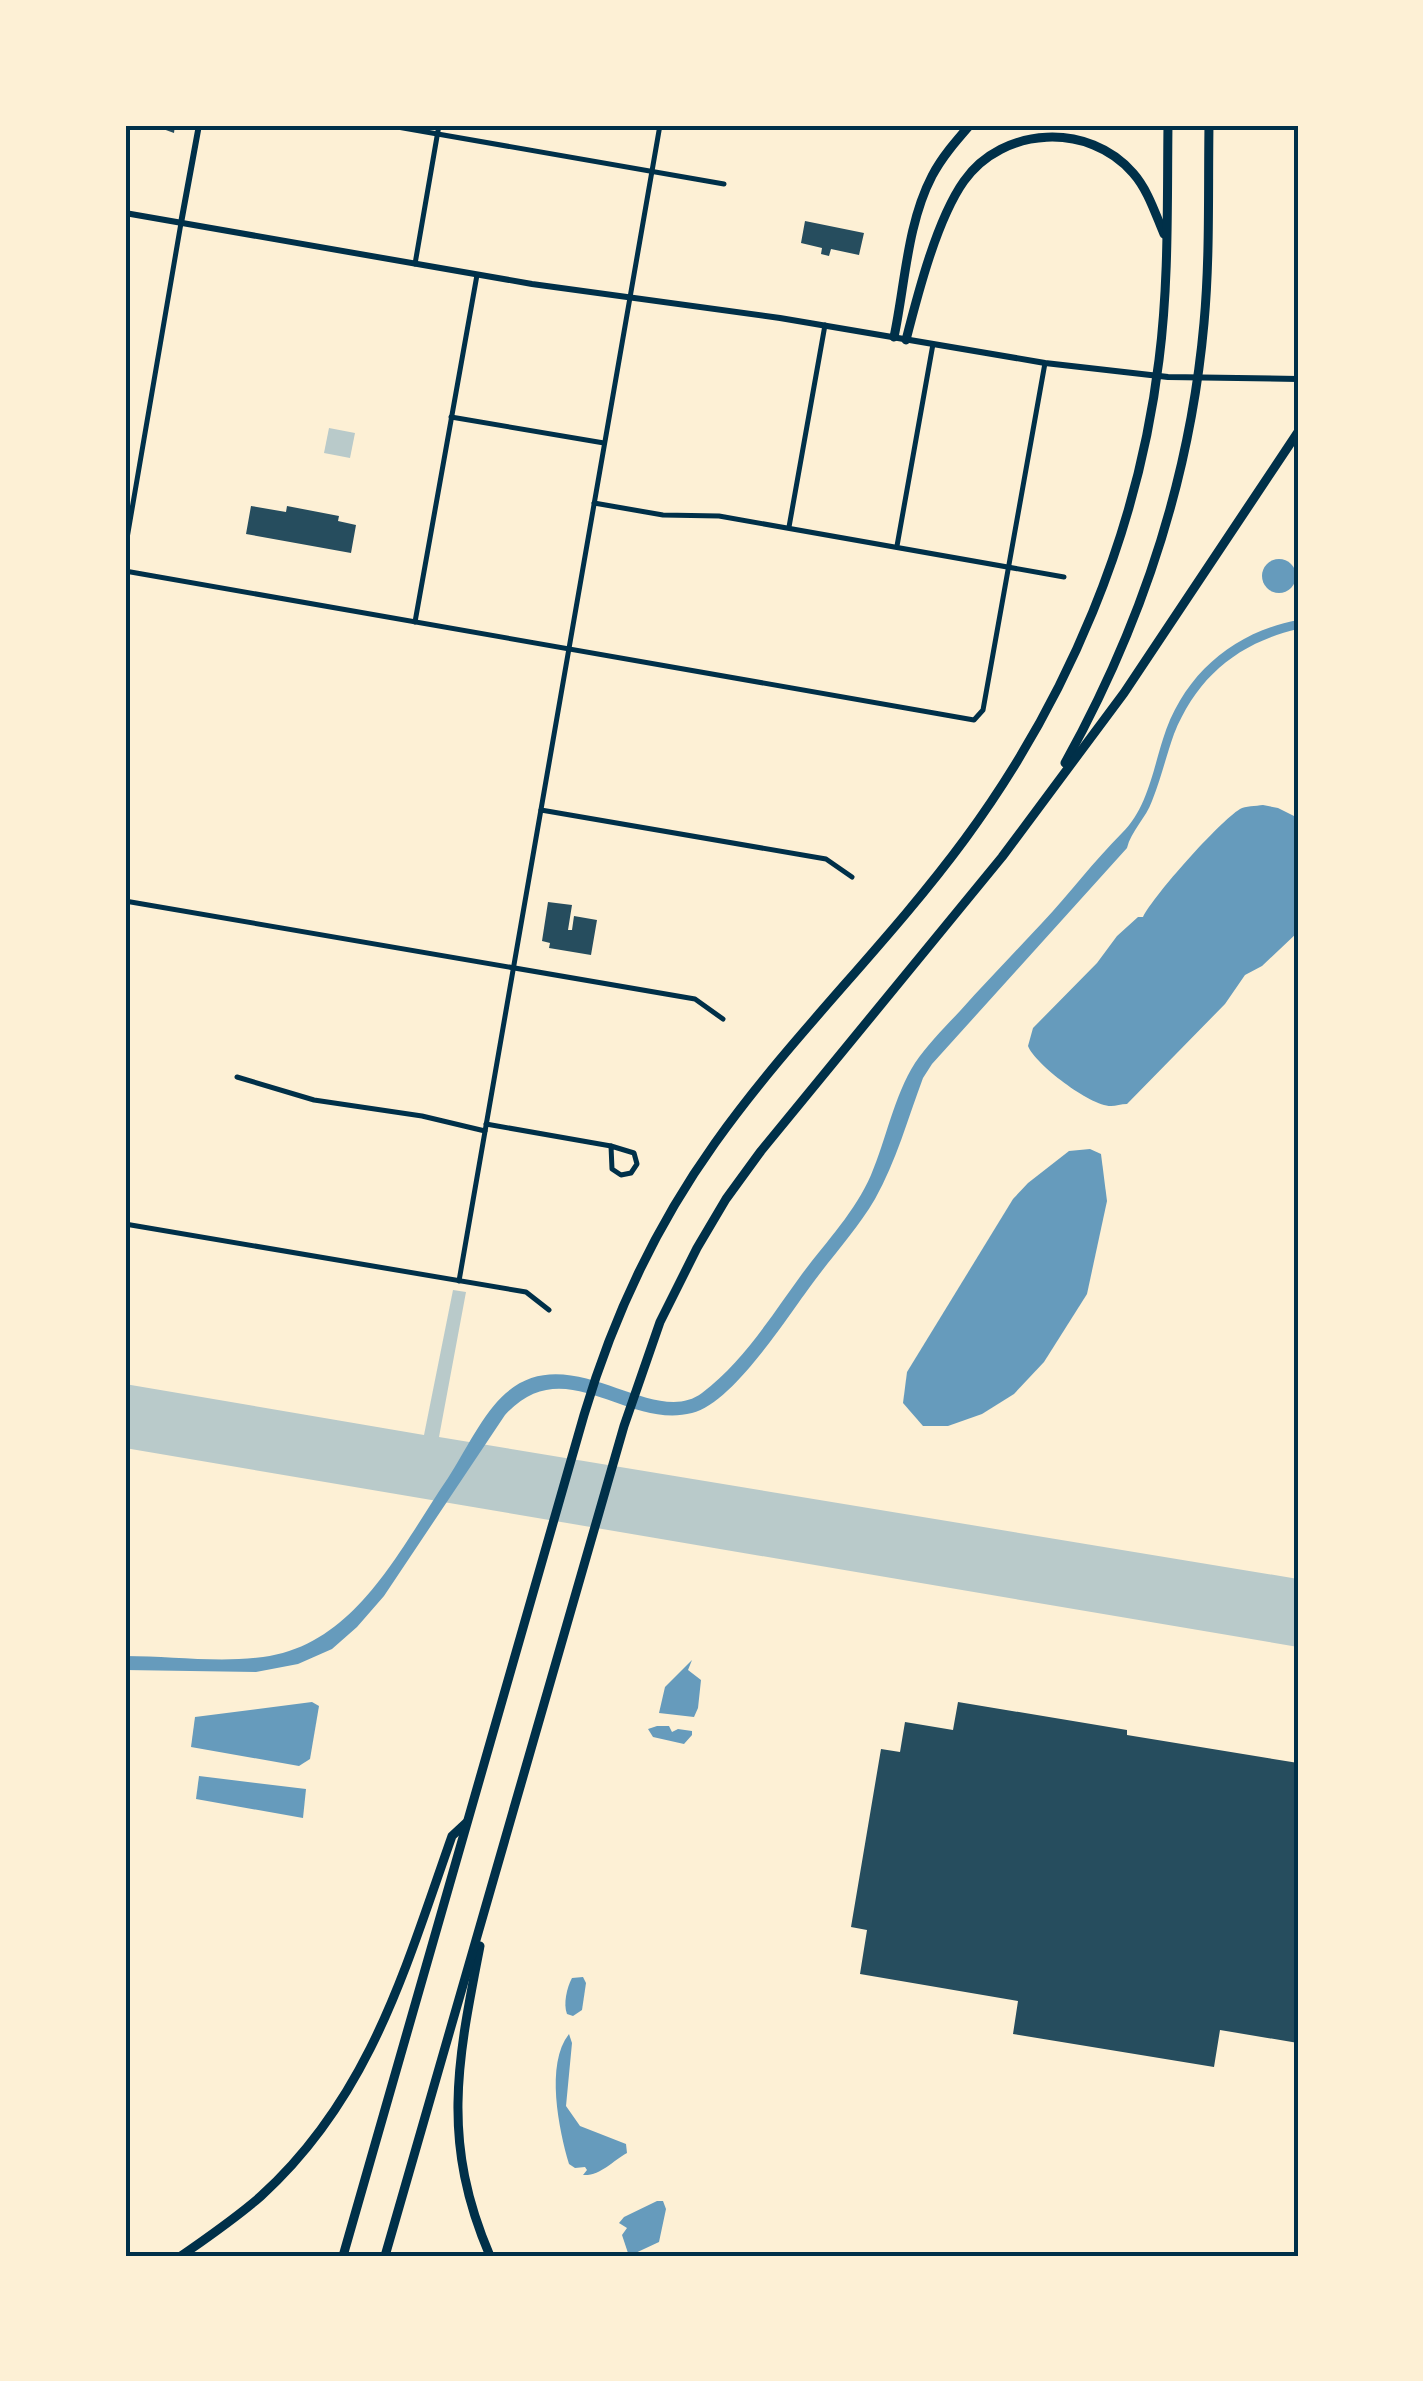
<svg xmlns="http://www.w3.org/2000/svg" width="1423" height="2381" font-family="Jost,sans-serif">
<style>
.green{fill:#b9caca}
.water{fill:#669bbc}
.building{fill:#264d5e}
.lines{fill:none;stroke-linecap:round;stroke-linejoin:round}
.minor{stroke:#003049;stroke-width:5}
.tertiary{stroke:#003049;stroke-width:6}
.secondary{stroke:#003049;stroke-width:6}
.motorway{stroke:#003049;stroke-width:9}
.neatline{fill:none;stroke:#003049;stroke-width:4}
</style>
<rect width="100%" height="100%" fill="#fdf0d5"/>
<g class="green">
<polygon points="329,428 355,433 350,458 324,453"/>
<polygon points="453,1290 466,1292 439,1437 1298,1579 1298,1647 125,1448 125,1384 424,1435"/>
</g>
<g class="water">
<circle cx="1279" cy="576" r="17"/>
<path d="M1298 620V629C1238 643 1197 677 1174 734 1166 756 1161 779 1152 801 1146 818 1131 831 1127 848L932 1064 923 1078C908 1118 896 1162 875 1199 858 1228 835 1253 815 1280 789 1314 734 1403 692 1413 625 1430 565 1349 505 1415L384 1596 357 1627 332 1649 298 1664 256 1672 125 1670V1656C170 1656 218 1663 263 1657 356 1645 400 1548 448 1478 465 1452 483 1413 506 1393 570 1336 653 1430 702 1393 743 1362 772 1315 802 1274 826 1242 855 1212 871 1175 886 1140 894 1096 915 1063 927 1045 945 1027 960 1011 987 981 1015 952 1042 923 1070 893 1094 861 1122 833 1147 809 1153 770 1163 739 1183 675 1233 632 1298 620Z"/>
<path d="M1263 805 1278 808 1298 818V932L1262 966 1245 975 1225 1004 1127 1104C1121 1104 1116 1106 1111 1106 1090 1106 1035 1064 1028 1046L1033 1028 1097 963 1117 936 1138 917H1143C1154 895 1219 822 1240 809 1245 806 1256 806 1263 805Z"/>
<polygon points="1090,1149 1101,1154 1107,1201 1087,1294 1044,1362 1014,1394 982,1414 948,1426 923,1426 903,1403 907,1372 1013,1199 1028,1183 1069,1151"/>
<polygon points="692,1660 688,1670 701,1680 698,1708 694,1717 659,1713 665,1687"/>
<polygon points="312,1702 319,1706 310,1759 299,1766 191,1747 195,1717"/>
<polygon points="657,1726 669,1726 672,1732 678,1729 692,1731 692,1735 684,1744 653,1737 648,1729"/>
<polygon points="199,1776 306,1789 303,1818 196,1799"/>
<path d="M583 1977 586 1983 582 2010 573 2016 567 2014C563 2004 567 1987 572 1978Z"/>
<path d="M569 2034 572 2043 566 2106 580 2126 626 2144 627 2153C612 2161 601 2176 583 2175L587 2170 585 2167 575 2168 569 2164C559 2130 545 2064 569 2034Z"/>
<polygon points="657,2201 663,2201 666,2209 659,2242 629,2256 622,2235 627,2228 619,2223 624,2217"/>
</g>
<g class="building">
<polygon points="152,125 175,125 174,133"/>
<polygon points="805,221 864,233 859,255 831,249 829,256 821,254 822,248 801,243"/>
<polygon points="251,506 286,512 287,506 339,516 338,521 356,525 351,553 246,534"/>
<polygon points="548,902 572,905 568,930 572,930 574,916 597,920 591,955 549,948 550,943 542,941"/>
<polygon points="958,1702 1127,1730 1127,1735 1298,1763 1298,2043 1220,2030 1214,2067 1013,2034 1018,2001 860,1974 867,1930 851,1927 881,1749 900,1752 905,1722 953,1730"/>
</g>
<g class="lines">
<g class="minor">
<polyline points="386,125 724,184"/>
<polyline points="415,264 439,125"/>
<polyline points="451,417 604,443"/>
<polyline points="594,503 663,515 719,516 1064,577"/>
<polyline points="789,527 825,325"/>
<polyline points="897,546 933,344"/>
<polyline points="125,550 181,223"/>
<polyline points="125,571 974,720 983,710 1045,363"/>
<polyline points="415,622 477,275"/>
<polyline points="541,810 826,859 852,877"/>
<polyline points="125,901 695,999 723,1019"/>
<polyline points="237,1077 314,1100 422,1116 485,1131"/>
<polyline points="486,1124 611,1146"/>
<polygon points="611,1146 634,1153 637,1164 631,1173 621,1175 612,1169"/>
<polyline points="125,1224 526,1292 549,1310"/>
<polyline points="459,1281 660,125"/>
</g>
<polyline class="tertiary" points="181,223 199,125"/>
<polyline class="secondary" points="125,213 532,284 780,318 1045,363 1168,377 1298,379"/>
<g class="motorway">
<path d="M894 337C905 285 907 224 932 176 942 157 956 141 970 125"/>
<path d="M906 340C918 293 937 219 964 181 1003 126 1089 122 1133 173 1148 190 1155 213 1164 234"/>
<path d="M1065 763C1141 626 1190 479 1204 323 1210 257 1208 191 1209 125"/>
<path d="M480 1946C457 2063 441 2142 490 2256"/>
<path d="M181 2256C208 2237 236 2218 261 2196 370 2097 405 1969 452 1836L466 1823"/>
<path d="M343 2256 584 1415C613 1317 655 1227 715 1143 791 1036 887 945 965 839 1068 699 1138 533 1159 360 1169 282 1167 203 1168 125"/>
<polyline points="385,2256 624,1426 660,1322 697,1248 726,1199 761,1151 1002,857 1124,693 1298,432"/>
</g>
</g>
<rect width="1423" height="2381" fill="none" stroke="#fdf0d5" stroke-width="255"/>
<rect x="128" y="128" width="1168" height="2126" class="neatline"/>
</svg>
